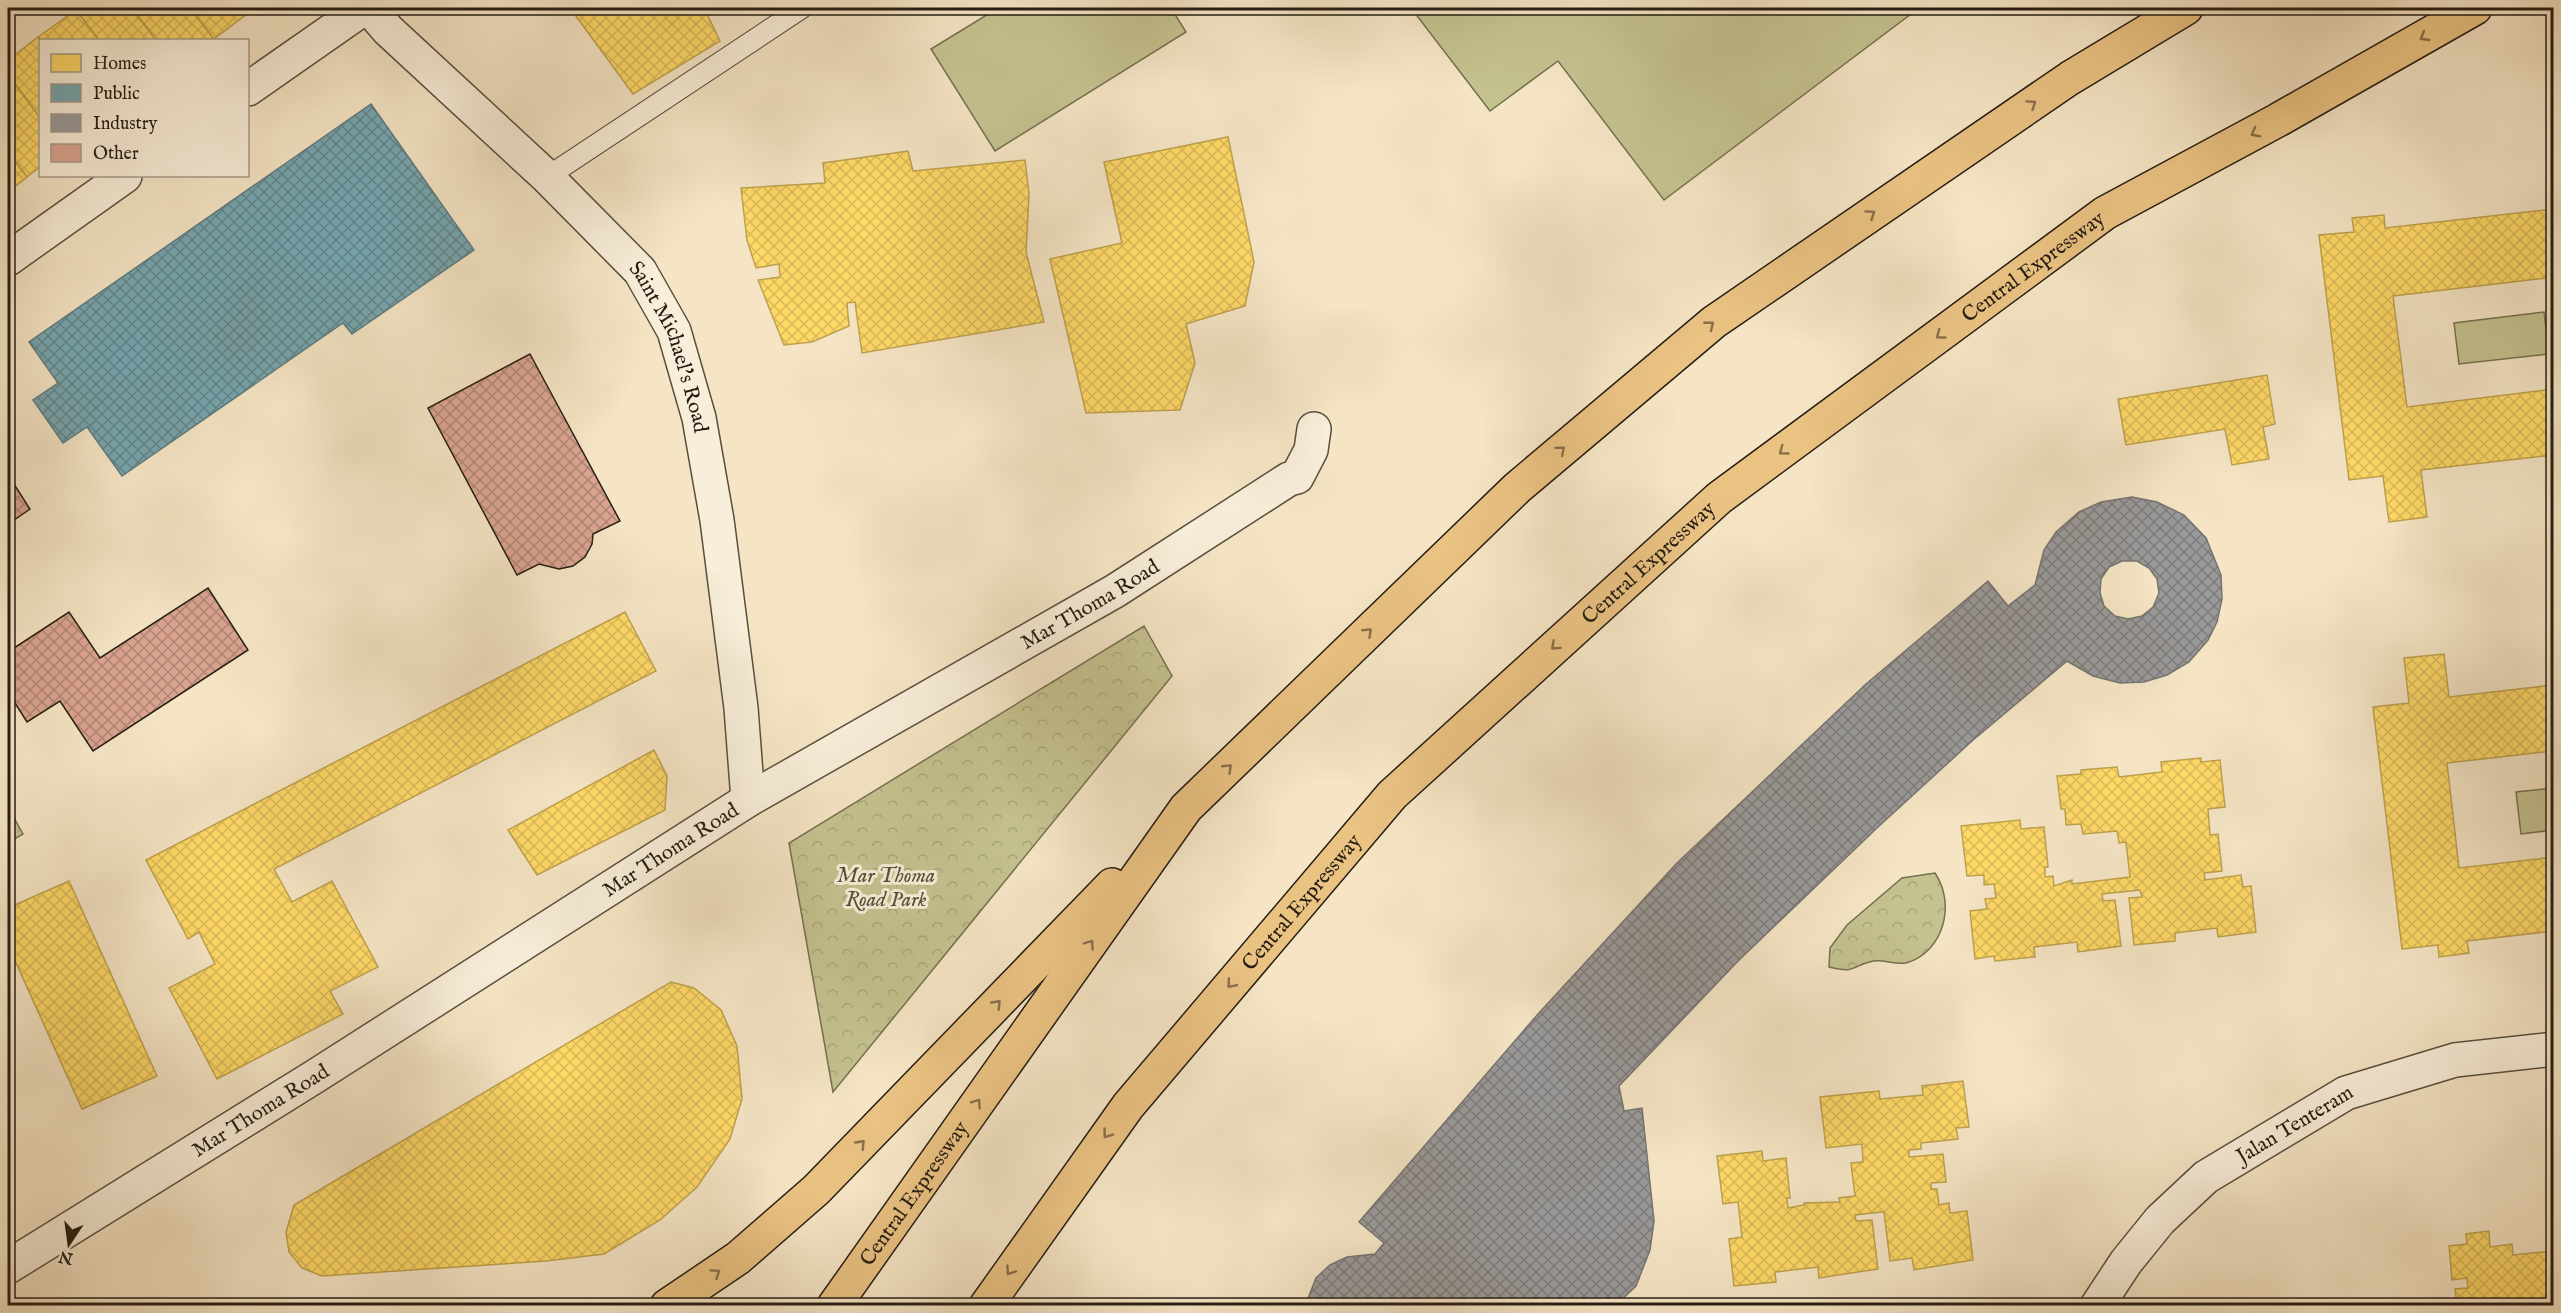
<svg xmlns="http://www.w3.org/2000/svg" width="2561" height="1313" font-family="'IM FELL English',serif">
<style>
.forest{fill:url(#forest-crowns);stroke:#747052;stroke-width:1.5}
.pitch{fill:#c4c28f;stroke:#747052;stroke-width:1.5}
.homes{fill:url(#homes-cross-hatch);stroke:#bea14d;stroke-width:1.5}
.public{fill:url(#public-cross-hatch);stroke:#5e7c80;stroke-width:1.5}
.industry{fill:url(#industry-cross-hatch);stroke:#767471;stroke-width:1.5;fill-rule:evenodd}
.building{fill:url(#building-cross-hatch);stroke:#251d14;stroke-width:1.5}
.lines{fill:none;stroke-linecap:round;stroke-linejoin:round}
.service-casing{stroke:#594f40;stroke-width:22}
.minor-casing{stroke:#594f40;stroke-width:36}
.motorway-casing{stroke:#251d14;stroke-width:36}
.service{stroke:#f8eed9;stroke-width:20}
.minor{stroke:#f8eed9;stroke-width:33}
.motorway{stroke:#eac282;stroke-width:33}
.oneway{stroke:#88704b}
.labels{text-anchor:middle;stroke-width:6;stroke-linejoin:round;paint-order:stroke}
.street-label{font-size:21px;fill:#251d14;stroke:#f8eed9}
.park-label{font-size:21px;font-style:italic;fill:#554f39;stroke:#f8eed9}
</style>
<defs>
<pattern id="forest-crowns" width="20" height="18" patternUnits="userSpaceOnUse" patternTransform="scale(1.5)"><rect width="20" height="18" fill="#c4c28f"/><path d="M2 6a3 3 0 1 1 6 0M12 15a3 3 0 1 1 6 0" fill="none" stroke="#a8a67a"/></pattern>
<pattern id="homes-cross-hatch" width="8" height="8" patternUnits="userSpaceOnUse" patternTransform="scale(1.5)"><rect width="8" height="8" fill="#ffd966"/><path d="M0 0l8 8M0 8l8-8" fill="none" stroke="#daba58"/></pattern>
<pattern id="public-cross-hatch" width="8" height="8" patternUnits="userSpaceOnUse" patternTransform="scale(1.5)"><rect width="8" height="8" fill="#76a5af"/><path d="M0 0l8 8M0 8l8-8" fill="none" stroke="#61868d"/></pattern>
<pattern id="industry-cross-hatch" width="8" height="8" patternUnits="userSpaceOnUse" patternTransform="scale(1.5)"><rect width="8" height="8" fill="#999"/><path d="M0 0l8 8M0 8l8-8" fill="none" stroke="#7d7c7c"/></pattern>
<pattern id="building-cross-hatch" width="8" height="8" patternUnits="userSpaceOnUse" patternTransform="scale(1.5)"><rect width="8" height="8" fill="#daa491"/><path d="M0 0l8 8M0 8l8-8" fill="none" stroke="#b18575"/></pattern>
</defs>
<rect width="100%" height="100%" fill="#f5e5c5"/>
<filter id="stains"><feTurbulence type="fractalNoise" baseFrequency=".00333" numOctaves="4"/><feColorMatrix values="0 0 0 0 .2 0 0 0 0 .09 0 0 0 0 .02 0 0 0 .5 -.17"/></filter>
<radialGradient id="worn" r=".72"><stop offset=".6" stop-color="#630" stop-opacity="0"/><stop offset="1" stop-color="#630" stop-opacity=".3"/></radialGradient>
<g class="forest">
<polygon points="1144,626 1172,676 833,1092 789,843"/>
<polygon points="8,807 23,834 8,843"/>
<path d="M1935 873C1956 904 1944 952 1906 963 1895 965 1883 959 1873 961 1850 966 1858 974 1829 967L1830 948 1847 925 1902 878Z"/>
</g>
<g class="pitch">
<polygon points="998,8 1171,8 1186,32 995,151 931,49"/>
<polygon points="1411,8 1919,8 1664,200 1558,61 1490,111"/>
<polygon points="2544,312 2549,354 2459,364 2454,323"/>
<polygon points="2553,788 2553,830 2521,834 2516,792"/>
</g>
<g class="homes">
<polygon points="79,8 132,8 156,40 99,40 76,10"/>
<polygon points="132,8 190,8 214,39 156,40"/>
<polygon points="190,8 244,8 248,13 214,39"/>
<polygon points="244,8 257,8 248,13"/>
<polygon points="570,8 704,8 720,41 633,94"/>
<polygon points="76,10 99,40 41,40 38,37"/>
<polygon points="38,37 41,40 40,118 8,74 8,60"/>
<polygon points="8,74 40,118 40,167 27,177 8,152"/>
<polygon points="1228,137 1254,262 1245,306 1186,324 1195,363 1180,410 1086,413 1050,259 1122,243 1104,162"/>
<polygon points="908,151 913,171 1025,160 1029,194 1026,252 1044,322 862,353 855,302 847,303 849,326 812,342 784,345 758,280 780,277 779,264 756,268 747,240 741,188 825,183 823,163"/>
<polygon points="8,152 27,177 8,192"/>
<polygon points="2554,209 2554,277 2393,296 2407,407 2554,389 2554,455 2421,470 2427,517 2389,522 2383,476 2349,480 2319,235 2354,232 2352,218 2384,215 2385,228"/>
<polygon points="2267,375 2275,424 2263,427 2269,459 2232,465 2225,429 2126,445 2118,399"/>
<polygon points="625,612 656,671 274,869 292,902 332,881 378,967 330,991 343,1014 217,1079 169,988 215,964 199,932 188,939 146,860"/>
<polygon points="2444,654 2449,697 2554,685 2554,751 2447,763 2459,868 2554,857 2554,931 2467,941 2469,953 2439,957 2438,945 2402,949 2373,707 2409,703 2404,658"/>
<polygon points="654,750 667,776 665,810 537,875 508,830"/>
<polygon points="2201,758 2201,762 2220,760 2225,807 2208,809 2210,835 2218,834 2222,871 2204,873 2205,880 2241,875 2243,887 2251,886 2256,932 2218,937 2217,928 2175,933 2175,941 2134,945 2129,898 2142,897 2140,890 2102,894 2103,901 2115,900 2121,946 2078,952 2077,942 2034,947 2035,957 1995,961 1994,956 1975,959 1970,911 1987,909 1985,899 1996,898 1994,884 1984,885 1984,875 1967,876 1961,826 2020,820 2021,829 2044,827 2048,867 2045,867 2045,877 2053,876 2054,886 2072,880 2072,884 2130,877 2126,842 2119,843 2117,831 2083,834 2081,824 2066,825 2065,809 2061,809 2057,776 2081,774 2081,770 2117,767 2119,777 2162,772 2161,762"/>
<polygon points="69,881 157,1076 82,1109 8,945 8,908"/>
<polygon points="671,982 694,988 721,1010 737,1046 742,1099 730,1139 697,1187 660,1220 604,1254 546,1261 322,1276 302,1268 289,1252 286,1232 294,1205"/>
<polygon points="1963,1081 1969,1127 1956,1128 1958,1139 1921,1143 1921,1149 1909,1150 1909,1157 1943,1154 1946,1182 1931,1183 1931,1189 1937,1189 1939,1205 1949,1203 1950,1213 1967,1211 1973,1260 1914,1270 1912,1258 1890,1261 1884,1212 1881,1212 1855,1215 1856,1221 1872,1220 1878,1269 1819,1278 1818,1267 1775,1272 1776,1282 1734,1286 1729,1239 1742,1237 1738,1202 1723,1204 1717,1156 1762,1151 1763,1161 1786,1158 1790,1198 1787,1198 1788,1208 1804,1205 1804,1203 1840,1202 1839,1198 1855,1196 1851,1163 1863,1162 1862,1144 1826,1148 1820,1097 1879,1091 1880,1099 1923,1095 1922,1086"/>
<polygon points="2489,1231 2490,1247 2512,1244 2513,1255 2553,1251 2551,1239 2554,1238 2554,1306 2517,1306 2517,1300 2457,1306 2455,1289 2468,1288 2467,1278 2452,1280 2449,1246 2467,1244 2466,1234"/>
</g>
<polygon class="public" points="371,104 474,250 352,334 343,323 122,476 87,427 63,443 33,400 58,383 29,342"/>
<path class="industry" d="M2132 497 2157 502 2184 515 2206 538 2221 575 2222 599 2217 622 2208 640 2189 662 2167 675 2144 682 2120 683 2093 676 2067 661 1972 741 1878 827 1738 961 1619 1086 1624 1111 1642 1108 1654 1221 1650 1250 1636 1286 1615 1306H1305L1316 1278 1330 1265 1347 1257 1375 1254 1384 1243 1359 1222 1538 1014 1677 863 1866 684 1988 581 2008 606 2035 585 2044 550 2056 532 2079 512 2101 502ZM2122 561H2137L2149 568 2157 579 2159 593 2153 607 2142 616 2128 619 2115 616 2104 606 2100 593 2101 579 2109 567Z"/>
<g class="building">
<polygon points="530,354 620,521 593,534 592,544 585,557 573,566 559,569 539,564 517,575 428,408"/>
<polygon points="8,475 30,509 8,524"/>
<polygon points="208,588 248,650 93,751 60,701 27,722 8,692 8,652 69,612 100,658"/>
</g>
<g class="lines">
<g class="service-casing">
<polyline id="service" points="547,177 802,8"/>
</g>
<g class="minor-casing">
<g id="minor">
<path id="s1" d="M369 8 388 30 547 177 640 271 674 331 699 418 717 520 741 708 748 800"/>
<polyline points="248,89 364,8"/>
<polyline points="8,259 125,176"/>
<path id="s2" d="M8 1267 314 1077 748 800 1115 591 1289 479 1297 477 1311 450 1314 429"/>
<path id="s3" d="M2097 1306 2126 1262 2160 1220 2206 1177 2346 1093 2455 1060 2554 1049"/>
</g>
</g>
<g class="motorway-casing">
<g id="motorway">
<polyline points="667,1306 738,1258 816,1190 1112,885"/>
<path id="s4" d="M834 1306 1186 808 1517 488 1714 322 2070 78 2186 8"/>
<path id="s5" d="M986 1306 1128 1106 1392 795 1719 498 2105 213 2278 120 2475 8"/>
</g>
</g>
<use href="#service" class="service"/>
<use href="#minor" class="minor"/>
<use href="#motorway" class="motorway"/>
</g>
<defs><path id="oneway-chevron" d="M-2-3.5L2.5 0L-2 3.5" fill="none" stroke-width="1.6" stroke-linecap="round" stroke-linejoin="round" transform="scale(1.5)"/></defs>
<g class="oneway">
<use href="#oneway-chevron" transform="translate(2424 37) rotate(150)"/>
<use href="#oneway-chevron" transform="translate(2032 104) rotate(-34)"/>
<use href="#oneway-chevron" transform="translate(2255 133) rotate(152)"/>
<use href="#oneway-chevron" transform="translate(1871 214) rotate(-34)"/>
<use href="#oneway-chevron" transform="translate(1710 325) rotate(-39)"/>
<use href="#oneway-chevron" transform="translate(1940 335) rotate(144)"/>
<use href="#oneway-chevron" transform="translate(1561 450) rotate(-40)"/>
<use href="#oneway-chevron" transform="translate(1783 451) rotate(144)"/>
<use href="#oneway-chevron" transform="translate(1368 632) rotate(-44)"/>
<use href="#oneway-chevron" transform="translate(1555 646) rotate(138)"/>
<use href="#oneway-chevron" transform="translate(1228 768) rotate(-44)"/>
<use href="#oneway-chevron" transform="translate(1090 944) rotate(-55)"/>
<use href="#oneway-chevron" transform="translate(1231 984) rotate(130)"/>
<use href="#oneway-chevron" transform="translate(997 1004) rotate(-46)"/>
<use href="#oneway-chevron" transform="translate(977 1103) rotate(-55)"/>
<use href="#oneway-chevron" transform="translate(1107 1134) rotate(126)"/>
<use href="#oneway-chevron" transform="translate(861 1144) rotate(-46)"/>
<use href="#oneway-chevron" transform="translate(1010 1271) rotate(124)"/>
<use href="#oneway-chevron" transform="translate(716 1273) rotate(-34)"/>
</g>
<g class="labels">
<g class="street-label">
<text dy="7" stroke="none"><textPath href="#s5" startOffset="1485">Central Expressway</textPath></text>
<text dy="7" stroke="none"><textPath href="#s1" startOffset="460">Saint Michael's Road</textPath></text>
<text dy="7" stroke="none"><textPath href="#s5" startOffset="999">Central Expressway</textPath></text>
<text dy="7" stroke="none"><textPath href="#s2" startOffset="1269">Mar Thoma Road</textPath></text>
<text dy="7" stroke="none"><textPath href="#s2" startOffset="783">Mar Thoma Road</textPath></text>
<text dy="7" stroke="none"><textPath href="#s5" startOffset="513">Central Expressway</textPath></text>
<text dy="7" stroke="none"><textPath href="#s2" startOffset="297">Mar Thoma Road</textPath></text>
<text dy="7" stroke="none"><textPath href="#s3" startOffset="273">Jalan Tenteram</textPath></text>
<text dy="7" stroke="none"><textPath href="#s4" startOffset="138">Central Expressway</textPath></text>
</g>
<g class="park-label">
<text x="886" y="882">Mar Thoma<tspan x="886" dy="24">Road Park</tspan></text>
</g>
</g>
<rect width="2561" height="1313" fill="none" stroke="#f5e5c5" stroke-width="30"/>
<rect x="9" y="9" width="2543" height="1295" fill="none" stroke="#251d14" stroke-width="3"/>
<rect x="15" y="15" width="2531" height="1283" fill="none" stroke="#251d14" stroke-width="1.5"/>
<rect x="39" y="39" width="210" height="138" fill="#f8eed9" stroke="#a49a8a" stroke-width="1.5"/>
<rect x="51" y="54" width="30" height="18" fill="#ffd966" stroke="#a49a8a" stroke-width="1.5"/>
<text x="93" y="69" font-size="18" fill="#251d14">Homes</text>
<rect x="51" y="84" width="30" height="18" fill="#76a5af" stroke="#a49a8a" stroke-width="1.5"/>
<text x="93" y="99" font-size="18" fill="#251d14">Public</text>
<rect x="51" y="114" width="30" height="18" fill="#999999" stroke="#a49a8a" stroke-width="1.5"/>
<text x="93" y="129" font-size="18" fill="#251d14">Industry</text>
<rect x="51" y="144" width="30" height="18" fill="#daa491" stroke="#a49a8a" stroke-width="1.5"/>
<text x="93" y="159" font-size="18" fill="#251d14">Other</text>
<g transform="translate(69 1244) rotate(193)" stroke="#f8eed9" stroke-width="4.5" paint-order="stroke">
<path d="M0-4.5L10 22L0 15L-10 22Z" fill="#251d14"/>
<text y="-9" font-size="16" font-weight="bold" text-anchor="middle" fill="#251d14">N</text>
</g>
<rect width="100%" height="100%" filter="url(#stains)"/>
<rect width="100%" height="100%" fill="url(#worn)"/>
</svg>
